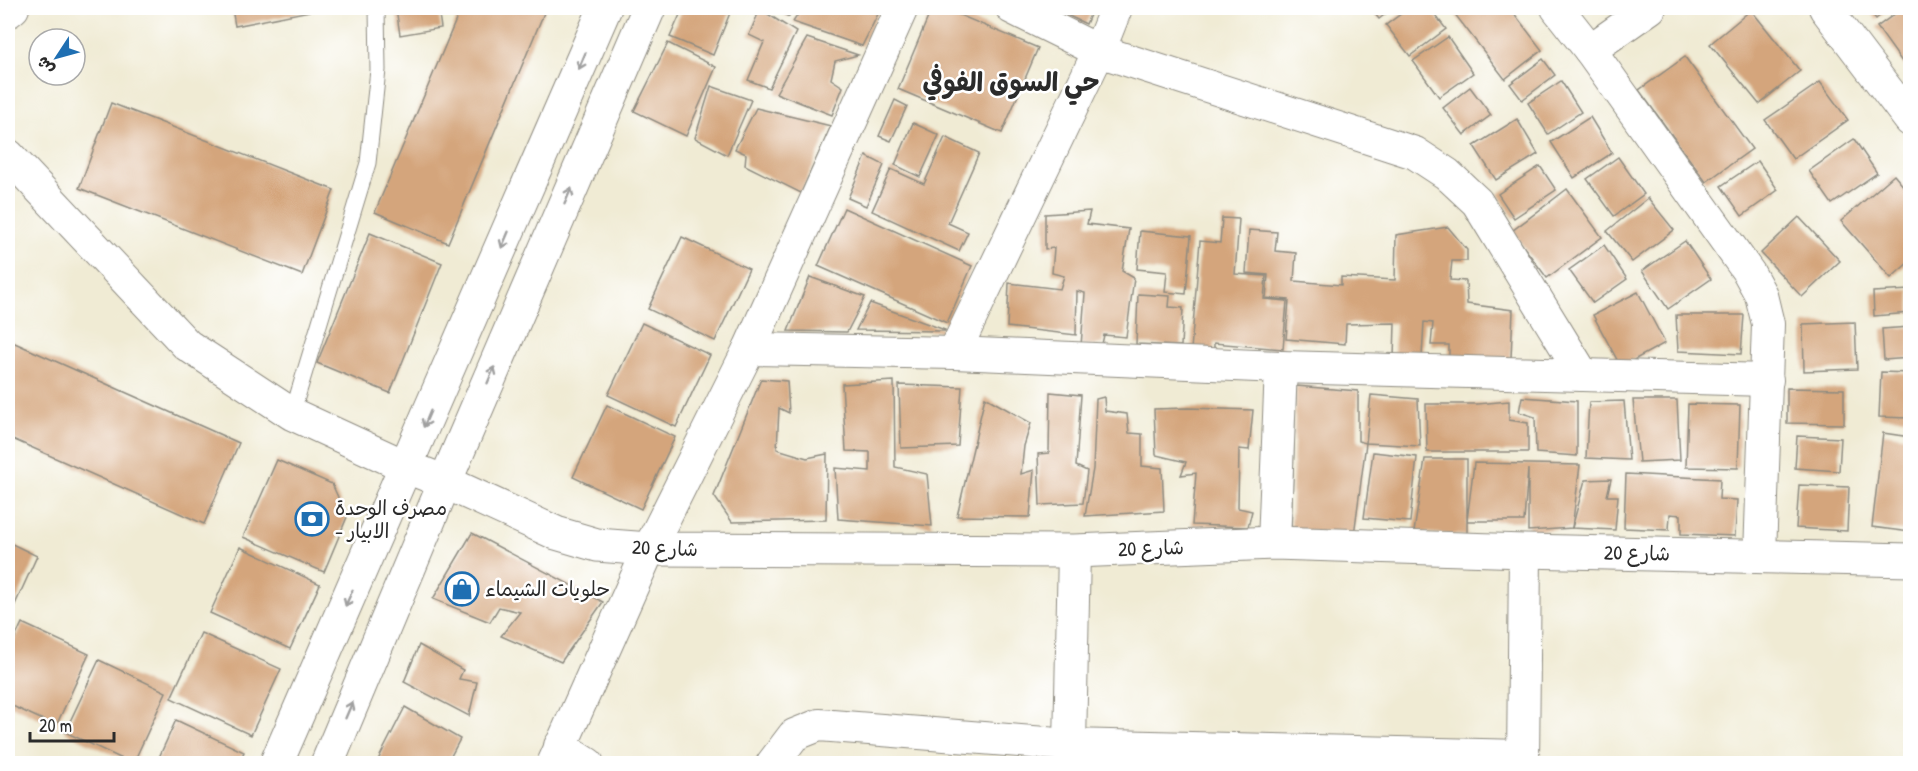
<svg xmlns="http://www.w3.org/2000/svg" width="1918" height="771" font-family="'Patrick Hand','Playpen Sans Arabic',sans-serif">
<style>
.building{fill:#d4a57c}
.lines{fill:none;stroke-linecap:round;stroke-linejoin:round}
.lane-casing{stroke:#8e8b80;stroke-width:17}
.street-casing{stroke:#8e8b80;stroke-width:34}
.secondary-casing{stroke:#8e8b80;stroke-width:35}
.lane{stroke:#fff;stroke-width:15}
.street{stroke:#fff;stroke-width:32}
.secondary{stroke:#fff;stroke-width:33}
.oneway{stroke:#a0a0a0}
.labels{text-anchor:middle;stroke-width:5;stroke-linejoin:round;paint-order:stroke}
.poi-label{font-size:20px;fill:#2b2b2b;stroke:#fff;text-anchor:start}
.street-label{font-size:20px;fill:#2b2b2b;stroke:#fff}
.district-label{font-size:26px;font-weight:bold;fill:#2b2b2b;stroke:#fff}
</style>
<rect width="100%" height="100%" fill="#fff"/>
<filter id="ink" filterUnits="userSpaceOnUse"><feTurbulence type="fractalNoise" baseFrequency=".0167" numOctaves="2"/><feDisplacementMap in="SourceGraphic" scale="12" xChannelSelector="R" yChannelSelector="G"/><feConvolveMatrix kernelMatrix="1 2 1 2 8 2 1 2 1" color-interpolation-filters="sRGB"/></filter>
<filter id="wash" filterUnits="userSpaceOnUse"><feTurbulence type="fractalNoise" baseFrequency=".008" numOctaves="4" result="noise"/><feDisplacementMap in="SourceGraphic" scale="24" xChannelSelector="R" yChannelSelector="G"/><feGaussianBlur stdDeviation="1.35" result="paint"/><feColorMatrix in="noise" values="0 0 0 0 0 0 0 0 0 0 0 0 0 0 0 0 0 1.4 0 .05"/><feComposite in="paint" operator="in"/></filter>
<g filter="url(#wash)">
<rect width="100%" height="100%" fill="#f0ebd4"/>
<g id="blocks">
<g class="building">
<polygon points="232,8 320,8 320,9 235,26"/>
<polygon points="396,8 438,8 441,28 400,35"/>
<polygon points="461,8 546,8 448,243 375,212"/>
<polygon points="683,8 732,8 713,55 670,37"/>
<polygon points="771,8 791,8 789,17"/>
<polygon points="802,8 881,8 862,46 793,22"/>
<polygon points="932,8 943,8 1038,48 1002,133 898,89"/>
<polygon points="1052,8 1093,8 1086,24"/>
<polygon points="1370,8 1393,8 1379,19"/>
<polygon points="1409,8 1430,8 1446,29 1410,56 1386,25"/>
<polygon points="1461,8 1510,8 1542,50 1505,79 1454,13"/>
<polygon points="1867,8 1889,8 1876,19"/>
<polygon points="1903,8 1910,8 1910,73 1877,27"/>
<polygon points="760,9 796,32 769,88 748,80 764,42 749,35"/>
<polygon points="1751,10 1800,71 1759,104 1710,44"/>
<polygon points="1448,37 1473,73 1439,97 1413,61"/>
<polygon points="807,38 858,55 835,61 831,79 843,87 832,115 776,93"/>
<polygon points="668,43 716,67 686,136 634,111"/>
<polygon points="1685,57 1752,149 1706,182 1639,90"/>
<polygon points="1543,59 1555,75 1522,100 1510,84"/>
<polygon points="1561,81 1581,112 1548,134 1528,103"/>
<polygon points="1820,82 1848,120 1793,159 1765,120"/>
<polygon points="711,86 751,100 727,155 695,138"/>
<polygon points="1470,87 1491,115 1464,135 1443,108"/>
<polygon points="895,100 907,106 891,141 879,136"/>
<polygon points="111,103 334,190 302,275 79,188"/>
<polygon points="756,108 831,126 801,193 745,165 746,154 735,149"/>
<polygon points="1590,117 1612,153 1574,178 1551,142"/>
<polygon points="1517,119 1538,154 1496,180 1474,146"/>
<polygon points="913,123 939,135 920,177 895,165"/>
<polygon points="945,137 979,153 948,223 968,232 959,251 872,211 891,169 924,184"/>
<polygon points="1854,139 1877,173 1832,204 1809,171"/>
<polygon points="866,156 884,165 866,206 848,198"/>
<polygon points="1618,157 1644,194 1614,216 1587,179"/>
<polygon points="1758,161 1778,190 1742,216 1721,186"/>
<polygon points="1540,166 1556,190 1514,218 1498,194"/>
<polygon points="1894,175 1910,194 1910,261 1891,278 1841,221"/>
<polygon points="1567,189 1602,237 1547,278 1512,231"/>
<polygon points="1648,198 1674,230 1632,262 1607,231"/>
<polygon points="844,208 972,266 947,323 818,266"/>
<polygon points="1090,211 1087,224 1129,229 1122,271 1134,278 1126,337 1104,335 1102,344 1081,346 1085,293 1077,291 1076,335 1007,327 1009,283 1060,289 1064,276 1052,273 1054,248 1045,249 1045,214"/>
<polygon points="1799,217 1840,261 1802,297 1761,253"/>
<polygon points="1222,218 1239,219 1235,274 1266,276 1264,299 1287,301 1283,349 1214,343 1214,351 1191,350 1200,241 1220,243"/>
<polygon points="1448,227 1467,250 1467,261 1452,261 1450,280 1466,281 1467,304 1513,310 1511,358 1449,359 1449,345 1431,345 1433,323 1424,322 1422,356 1394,358 1395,323 1346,324 1345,344 1286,339 1289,300 1266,298 1268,275 1246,273 1249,230 1277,232 1275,251 1296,253 1294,281 1341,285 1341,277 1395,280 1396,235"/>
<polygon points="1140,231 1191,236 1186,294 1165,292 1167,272 1137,269"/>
<polygon points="370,233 442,263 390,393 317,363"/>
<polygon points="682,237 749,269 715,341 648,309"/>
<polygon points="1685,241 1711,279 1668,309 1642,271"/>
<polygon points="1604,245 1627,279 1593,303 1569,270"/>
<polygon points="810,277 865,297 847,332 788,331"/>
<polygon points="1910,290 1910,313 1874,316 1873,292"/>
<polygon points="1638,292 1665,343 1621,367 1593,315"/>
<polygon points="1138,294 1170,296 1169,307 1183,308 1181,346 1136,344"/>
<polygon points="870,303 945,330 945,331 856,330"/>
<polygon points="1676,315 1744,315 1741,354 1678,351"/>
<polygon points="1855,322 1857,369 1804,371 1803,324"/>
<polygon points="642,323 710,355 676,427 608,395"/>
<polygon points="1910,327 1910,358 1884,360 1882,329"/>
<polygon points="8,340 239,443 204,524 8,437"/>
<polygon points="1881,372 1910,373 1910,418 1879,417"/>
<polygon points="761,379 787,381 789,413 779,408 777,449 807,458 827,454 826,520 732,522 714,496"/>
<polygon points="894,381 895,467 927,474 932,526 838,519 835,468 870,471 870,452 846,451 842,384"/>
<polygon points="899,385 962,387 958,446 901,448"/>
<polygon points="1296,386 1358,391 1358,441 1366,443 1354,535 1291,530"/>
<polygon points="1787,388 1844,389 1844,424 1787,423"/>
<polygon points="1050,392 1081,395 1076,466 1087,471 1083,503 1040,505 1038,454 1049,453"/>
<polygon points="1371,395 1418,399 1420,446 1366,443"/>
<polygon points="985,397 1031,423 1024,446 1021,474 1034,470 1030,517 957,516"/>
<polygon points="1104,397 1105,411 1127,414 1129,433 1142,434 1142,466 1162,468 1164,511 1085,516 1093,469 1096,399"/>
<polygon points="1522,397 1577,401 1577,456 1536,453 1535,417 1519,412"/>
<polygon points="1633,400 1677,400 1680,460 1639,462"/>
<polygon points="1509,401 1509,420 1528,423 1528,452 1427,452 1426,404 1477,404"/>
<polygon points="1624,401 1629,460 1586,458 1589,402"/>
<polygon points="1688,404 1740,405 1738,468 1686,467"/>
<polygon points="607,405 675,437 641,509 573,477"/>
<polygon points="1188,408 1253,410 1249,450 1239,449 1238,508 1252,511 1248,527 1192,525 1196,473 1181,475 1186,462 1156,455 1154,409"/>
<polygon points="1883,433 1910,437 1910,532 1872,527"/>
<polygon points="1797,436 1841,438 1839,471 1795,468"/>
<polygon points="1373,452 1417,457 1410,522 1364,518"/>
<polygon points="1425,459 1467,459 1467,521 1474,463 1580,465 1572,528 1528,531 1528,469 1524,521 1467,521 1467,536 1414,532"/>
<polygon points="277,460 332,484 347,517 324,572 243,537"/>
<polygon points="1626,474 1720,479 1719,499 1737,500 1735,536 1681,534 1681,515 1670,514 1669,530 1624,528"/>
<polygon points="1611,479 1607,496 1618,496 1615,530 1572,528 1585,480"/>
<polygon points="1799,485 1849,487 1847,531 1796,528"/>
<polygon points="472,533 603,602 561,662 501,636 520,612 499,607 490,622 433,599"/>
<polygon points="8,542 37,556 8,620"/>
<polygon points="240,547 320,584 290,649 210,613"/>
<polygon points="22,623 89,654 56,726 8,704 8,653"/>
<polygon points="201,633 281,669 251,735 171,698"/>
<polygon points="419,645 463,670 459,679 477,682 469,716 404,682"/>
<polygon points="99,660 166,692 133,764 65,732"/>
<polygon points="405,707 460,739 450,758 461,764 376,764"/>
<polygon points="176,720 244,752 238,764 156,764"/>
</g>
</g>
</g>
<g filter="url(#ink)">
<use href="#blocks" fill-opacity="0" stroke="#8e8b80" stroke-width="1.5"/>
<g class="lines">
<g class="lane-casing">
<polyline id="lane" points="292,414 368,163 378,70 377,8"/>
</g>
<g class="street-casing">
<g id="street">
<polyline points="1012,8 1099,51 1415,153 1447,174 1477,202 1583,375"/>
<polyline points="1557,8 1590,50 1749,273 1761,295 1768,324 1760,555"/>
<polyline points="1825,8 1910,120"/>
<polyline points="8,12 13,8"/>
<polyline points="1590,50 1650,8"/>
<polyline points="8,155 187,345 292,414 407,467"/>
<polyline points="749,349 954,353 1281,367 1767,380"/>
<polyline points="954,353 1099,51 1116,8"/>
<polyline points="1274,543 1281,367"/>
<polyline points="1070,745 1074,551"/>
<polyline points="560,746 588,764"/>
<polyline points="553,764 649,549 749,349 902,8"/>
<polyline points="772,764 794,735 819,725 1070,745 1272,750"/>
<polyline points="1270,764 1272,750 1523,756"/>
<polyline points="1523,764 1525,551"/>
</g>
</g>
<g class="secondary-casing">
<g id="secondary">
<polyline points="407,467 445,482 556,533 597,545 649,549 1074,551 1274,543 1525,551 1910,560"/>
<polyline points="276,764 605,8"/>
<polyline points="327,764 445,482 649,8"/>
</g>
</g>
<use href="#lane" class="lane"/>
<use href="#street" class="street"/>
<use href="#secondary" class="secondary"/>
</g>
<defs><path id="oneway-shaft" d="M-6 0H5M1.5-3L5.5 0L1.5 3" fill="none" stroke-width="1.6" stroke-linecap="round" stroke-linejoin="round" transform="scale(1.5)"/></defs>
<g class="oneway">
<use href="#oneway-shaft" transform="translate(582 61) rotate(113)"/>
<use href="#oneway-shaft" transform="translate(568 196) rotate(-67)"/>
<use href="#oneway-shaft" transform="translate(505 240) rotate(113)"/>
<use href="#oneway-shaft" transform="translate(491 375) rotate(-67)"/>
<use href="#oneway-shaft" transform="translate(427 419) rotate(113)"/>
<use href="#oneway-shaft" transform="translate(349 598) rotate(114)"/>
<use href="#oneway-shaft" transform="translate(349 710) rotate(-67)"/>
</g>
</g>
<defs>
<g id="bank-ring" transform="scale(1.725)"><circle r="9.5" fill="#fff" stroke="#1f6fb2" stroke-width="1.5"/><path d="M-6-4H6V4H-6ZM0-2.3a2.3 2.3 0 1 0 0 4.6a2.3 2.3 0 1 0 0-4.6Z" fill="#1f6fb2"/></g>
<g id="shop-ring" transform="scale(1.725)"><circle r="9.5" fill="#fff" stroke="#1f6fb2" stroke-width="1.5"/><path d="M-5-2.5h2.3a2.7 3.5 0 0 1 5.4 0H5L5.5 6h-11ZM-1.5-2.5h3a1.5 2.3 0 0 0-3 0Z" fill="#1f6fb2"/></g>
</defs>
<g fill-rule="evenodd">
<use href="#bank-ring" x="312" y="519"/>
<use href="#shop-ring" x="462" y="589"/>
</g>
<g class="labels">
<g class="poi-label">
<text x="335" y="515">مصرف الوحدة<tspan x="335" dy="23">- الابيار</tspan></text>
<text x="485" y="596">حلويات الشيماء</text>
</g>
<g class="street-label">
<text transform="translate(665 548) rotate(2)" y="7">شارع 20</text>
<text transform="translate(1151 548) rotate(-2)" y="7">شارع 20</text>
<text transform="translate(1637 553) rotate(1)" y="7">شارع 20</text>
</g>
<g class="district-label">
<text x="1011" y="91">حي السوق الفوفي</text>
</g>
</g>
<rect width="1918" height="771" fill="none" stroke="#fff" stroke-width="30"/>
<g transform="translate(57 57) rotate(234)"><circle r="28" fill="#ffffff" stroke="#aaaaaa" stroke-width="1.5"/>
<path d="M0-4.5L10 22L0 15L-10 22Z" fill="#1f6fb2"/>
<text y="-9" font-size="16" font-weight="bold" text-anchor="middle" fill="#2b2b2b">ش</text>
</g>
<path d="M30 732v9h84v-9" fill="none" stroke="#2b2b2b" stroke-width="3"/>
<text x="39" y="732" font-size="18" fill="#2b2b2b" stroke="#ffffff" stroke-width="4.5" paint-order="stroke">20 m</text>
</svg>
